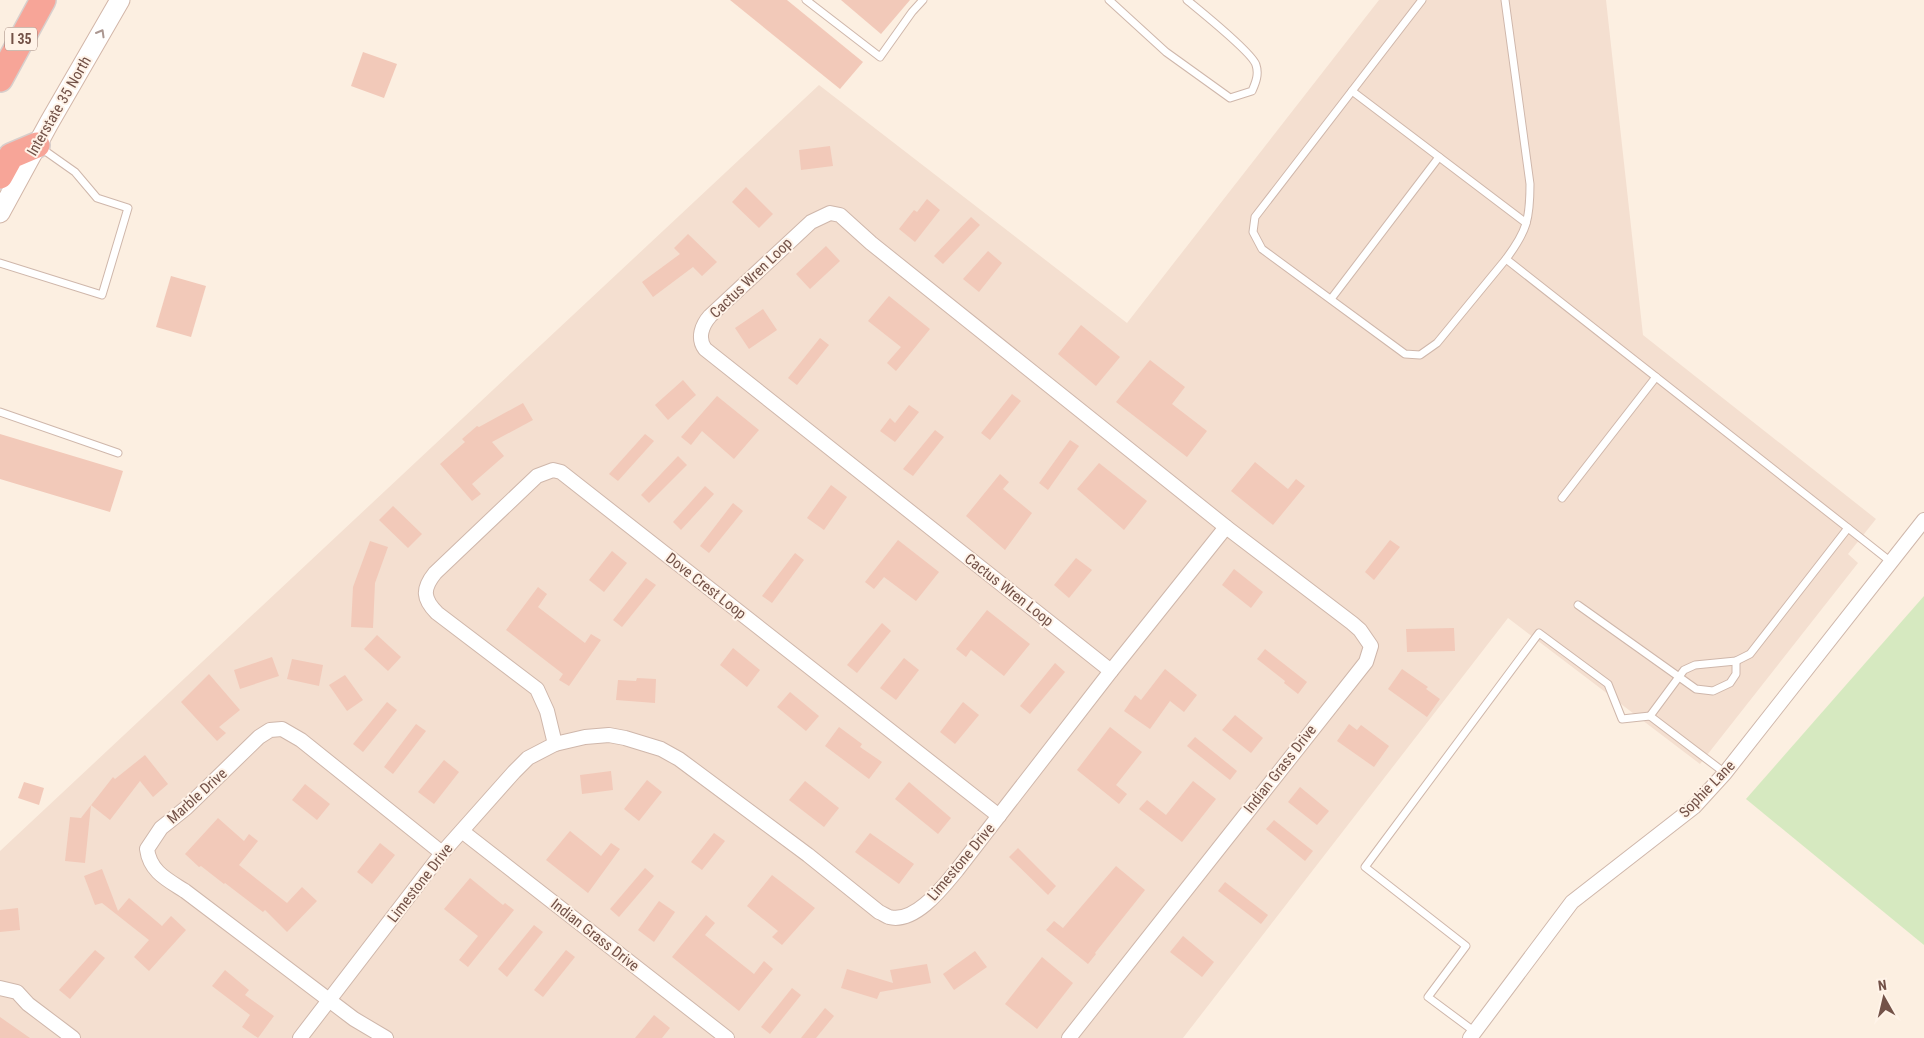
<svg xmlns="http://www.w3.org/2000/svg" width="1924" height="1038" font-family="'Roboto Condensed',sans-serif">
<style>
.residential{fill:#f4dfd0}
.green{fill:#d6e9c0}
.building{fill:#f2c9b9}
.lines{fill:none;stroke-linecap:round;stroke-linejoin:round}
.service-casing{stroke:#cfb7ab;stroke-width:9}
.minor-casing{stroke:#cfb7ab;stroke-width:16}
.secondary-casing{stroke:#d2b6a8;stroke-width:21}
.motorway-casing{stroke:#d8cfcc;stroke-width:28}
.service{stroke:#fff;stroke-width:7}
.minor{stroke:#fff;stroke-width:14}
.secondary{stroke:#fff;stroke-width:19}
.motorway{stroke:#f7a598;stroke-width:25}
.oneway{stroke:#ab9791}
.labels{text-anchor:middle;stroke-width:4;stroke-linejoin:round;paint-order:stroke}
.shield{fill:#fff3e8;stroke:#9d8278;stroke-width:1}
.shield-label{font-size:14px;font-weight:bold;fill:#735248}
.street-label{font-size:15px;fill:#735248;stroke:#fff3e8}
</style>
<rect width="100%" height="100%" fill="#fcefe1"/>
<polygon class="residential" points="1379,0 1606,0 1643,335 1876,519 1848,554 1858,563 1700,764 1508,618 1183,1038 0,1038 0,851 819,85 1127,323"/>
<polygon class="green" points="1924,596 1924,945 1746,799"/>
<g class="building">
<polygon points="730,0 787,0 863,62 840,89"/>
<polygon points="841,0 910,0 881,34"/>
<polygon points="363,52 397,64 384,98 351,86"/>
<polygon points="830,146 833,166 801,170 799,150"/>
<polygon points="746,187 773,214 759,228 732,202"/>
<polygon points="927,199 940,210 915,242 899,229 914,210 917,212"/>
<polygon points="971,217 980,225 943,264 934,256"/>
<polygon points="688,234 717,262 702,276 693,267 653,297 642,282 680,254 674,248"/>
<polygon points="826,246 840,261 810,289 796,274"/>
<polygon points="988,251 1002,263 979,292 963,279"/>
<polygon points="171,276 206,286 191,337 156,327"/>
<polygon points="889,296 930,329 896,371 887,363 901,347 868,321"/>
<polygon points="763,309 777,330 749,349 735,328"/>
<polygon points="1081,325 1120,357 1096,386 1058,354"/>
<polygon points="820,338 829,345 797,385 788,378"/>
<polygon points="1150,360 1185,387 1172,404 1207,431 1187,457 1116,402"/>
<polygon points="683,380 696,395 668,420 655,405"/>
<polygon points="1012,394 1021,401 990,440 981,433"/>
<polygon points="717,396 759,430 734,459 702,431 691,445 681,437"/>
<polygon points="523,403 533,420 492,442 504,456 472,484 481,494 472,501 440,464 465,442 462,439 477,426 479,427"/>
<polygon points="909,405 919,412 895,442 880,431 890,418 895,423"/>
<polygon points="935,430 944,437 913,476 903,469"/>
<polygon points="0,434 123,471 110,512 0,479"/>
<polygon points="645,434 654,441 618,481 609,474"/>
<polygon points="1070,440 1079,446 1048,490 1039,483"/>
<polygon points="678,456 687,465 649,503 641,495"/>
<polygon points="1255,462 1288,489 1296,479 1305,486 1273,525 1231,491"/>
<polygon points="1099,463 1147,501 1124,530 1077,489"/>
<polygon points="1000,474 1009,482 1003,489 1032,513 1005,550 966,516"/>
<polygon points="831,485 847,497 824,530 807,518"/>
<polygon points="705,486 714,494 681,530 673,522"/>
<polygon points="733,503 743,511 709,553 700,546"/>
<polygon points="393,506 422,534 408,548 379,520"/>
<polygon points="898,540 939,572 916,601 884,577 874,589 865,582"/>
<polygon points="1390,540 1400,547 1374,580 1365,572"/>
<polygon points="370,541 388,547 375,583 373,628 351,627 353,587"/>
<polygon points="612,551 627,563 604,592 589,580"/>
<polygon points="795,553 804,560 772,603 762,596"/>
<polygon points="1076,558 1092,570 1069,598 1054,585"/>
<polygon points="1234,569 1263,592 1251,608 1222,585"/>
<polygon points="646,578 656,585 622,627 613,620"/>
<polygon points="538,587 547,594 538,607 585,643 591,634 601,640 569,686 559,680 563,674 506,630"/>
<polygon points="987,610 1030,644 1004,676 971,650 966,657 956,649"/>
<polygon points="882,623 891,631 857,673 847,665"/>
<polygon points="1454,628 1455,651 1407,652 1406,629"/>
<polygon points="377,635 401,657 388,671 364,649"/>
<polygon points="733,648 760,670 747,687 720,665"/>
<polygon points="1265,649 1307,682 1298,694 1284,683 1285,681 1257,659"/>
<polygon points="272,657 279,676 240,689 234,670"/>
<polygon points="904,658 919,670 896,700 880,688"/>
<polygon points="292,659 323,665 319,686 287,679"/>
<polygon points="1055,663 1065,672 1030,714 1020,706"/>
<polygon points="1165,669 1197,695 1184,712 1170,701 1150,729 1124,711 1135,695 1141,700"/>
<polygon points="1402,669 1428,687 1426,689 1440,699 1427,717 1388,689"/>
<polygon points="209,674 240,710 219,727 226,733 217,741 181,702"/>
<polygon points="345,675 363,700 347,711 329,685"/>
<polygon points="637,678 656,679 655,703 616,700 618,680 636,681"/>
<polygon points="790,692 819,716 806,731 777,707"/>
<polygon points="387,702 397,710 363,752 353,744"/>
<polygon points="963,702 979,715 955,744 940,732"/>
<polygon points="1235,715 1263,738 1251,753 1222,730"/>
<polygon points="416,724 426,731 393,774 384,767"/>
<polygon points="1349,724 1357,730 1361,725 1389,746 1374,767 1337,741"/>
<polygon points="839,727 862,744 860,747 882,762 869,779 825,746"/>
<polygon points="1110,727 1142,752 1116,785 1127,794 1119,804 1077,770"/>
<polygon points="1195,737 1237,771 1230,780 1187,746"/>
<polygon points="145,755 168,784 153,797 140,781 110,820 91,805 85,863 65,861 70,817 81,818 113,777 115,779"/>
<polygon points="444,760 459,772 434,804 418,792"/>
<polygon points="611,771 613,790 582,794 580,775"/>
<polygon points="647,780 662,792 639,821 624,809"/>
<polygon points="805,781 839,808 824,827 789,800"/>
<polygon points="1193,781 1216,799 1182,842 1139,809 1147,800 1166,815"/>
<polygon points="24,782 44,788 39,805 18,798"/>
<polygon points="909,782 951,818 938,834 895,799"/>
<polygon points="305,784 330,804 317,820 292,800"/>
<polygon points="1300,787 1329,811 1317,825 1288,802"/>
<polygon points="218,818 244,841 249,834 258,841 239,865 287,903 302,887 317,901 287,932 265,910 263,912 225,883 224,884 201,866 199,867 185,854"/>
<polygon points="1274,820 1313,851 1305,861 1266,829"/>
<polygon points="570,831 601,856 611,843 620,849 588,893 546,860"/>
<polygon points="714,833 725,841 702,870 691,862"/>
<polygon points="870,833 914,864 899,884 855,852"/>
<polygon points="380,843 395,855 372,884 357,872"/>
<polygon points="1018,848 1056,886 1048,895 1009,857"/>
<polygon points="1116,866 1145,890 1095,953 1096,954 1088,964 1046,930 1054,921 1063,928"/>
<polygon points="645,868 654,876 619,917 610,909"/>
<polygon points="102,869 118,911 129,898 162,926 171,916 186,930 149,971 134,957 149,940 102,903 95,905 84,876"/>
<polygon points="772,875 815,908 782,945 772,937 778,931 747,906"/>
<polygon points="470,878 503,905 505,903 514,910 468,967 459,960 478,936 444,909"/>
<polygon points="1225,882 1268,915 1261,924 1218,891"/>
<polygon points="659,901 675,912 654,942 638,930"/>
<polygon points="18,908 20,930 0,932 0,910"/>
<polygon points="706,915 715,923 705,935 754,974 764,961 773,969 739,1011 672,957"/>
<polygon points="534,925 543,932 507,977 498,969"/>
<polygon points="1183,936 1214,962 1202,977 1170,952"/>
<polygon points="95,950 105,958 70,999 59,990"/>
<polygon points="566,950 575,957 543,997 534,990"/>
<polygon points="975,951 987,967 954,990 943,974"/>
<polygon points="1042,957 1073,983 1037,1029 1005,1004"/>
<polygon points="927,964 931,983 880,992 877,999 841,988 847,969 893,983 890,970"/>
<polygon points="225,970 249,990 245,995 274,1016 258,1038 242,1027 250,1015 212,986"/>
<polygon points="792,988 801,995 770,1034 761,1027"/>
<polygon points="825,1008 834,1016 816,1038 801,1038"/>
<polygon points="654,1015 670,1028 662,1038 635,1038"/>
<polygon points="0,1017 30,1038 0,1038"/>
</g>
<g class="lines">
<g class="service-casing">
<g id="service">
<polyline points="806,0 880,57 912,12 923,0"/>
<path d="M1109 0 1166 52 1230 98 1252 91C1256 82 1259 74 1256 65 1253 53 1199 10 1187 0"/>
<polyline points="1422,0 1255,217 1253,232 1262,249 1405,354 1420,355 1437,343 1506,259"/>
<path d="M1505 0 1530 184C1530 219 1527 231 1506 259L1848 528"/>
<polyline points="1352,91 1526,223"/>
<polyline points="0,263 102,295 128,208 97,198 75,172 41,148"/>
<polyline points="1331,299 1439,157"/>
<polyline points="0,412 118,453"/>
<polyline points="1562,498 1656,377"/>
<polyline points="1578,605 1696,689 1713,691 1730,683 1736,674 1736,661"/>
<polyline points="1650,716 1684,670 1695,665 1736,661 1750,654 1848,528 1891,562"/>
<polyline points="1475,1032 1428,997 1466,946 1365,867 1539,633 1608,684 1622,719 1650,716 1725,773"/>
</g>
</g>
<g class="minor-casing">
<g id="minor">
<path d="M555 744 547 711 537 689 437 613C423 599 422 589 435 573L537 476 553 470 561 472 999 816"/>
<polyline points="463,832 727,1038"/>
<polyline points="0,988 17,992 28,1004 73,1038"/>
<path d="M300 1038 442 853 514 772 528 758 555 744 585 737 609 735 625 738 661 749 679 759 808 855 879 912C882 913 886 916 889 917 915 924 943 887 957 870L1111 671 1226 527"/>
<path d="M386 1038 354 1019 185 891C168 880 150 872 147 849L161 828 186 808 259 737 270 730 282 729 301 740 442 853"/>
<path d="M1069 1038 1366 662 1371 646 1360 630 1352 623 1226 527 871 243 840 215 830 213 811 222 710 316C702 325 697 338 705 349L1111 671"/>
<polyline points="1470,1038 1572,902 1694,807 1725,773 1924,520"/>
</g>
</g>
<g class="secondary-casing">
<polyline id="secondary" points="0,213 49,123 120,0"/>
</g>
<g class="motorway-casing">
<g id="motorway">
<polyline points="0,79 43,0"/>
<polyline points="0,176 11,156 37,145"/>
</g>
</g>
<use href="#service" class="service"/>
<use href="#minor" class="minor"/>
<use href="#secondary" class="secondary"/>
<use href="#motorway" class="motorway"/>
</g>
<defs><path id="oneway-chevron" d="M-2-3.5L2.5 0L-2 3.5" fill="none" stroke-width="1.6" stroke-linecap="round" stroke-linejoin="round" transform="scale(1.25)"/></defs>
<use class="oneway" href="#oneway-chevron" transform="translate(101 33) rotate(-60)"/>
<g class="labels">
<rect class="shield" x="5" y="27.5" width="32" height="23" rx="4"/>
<g class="shield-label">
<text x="21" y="44">I 35</text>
</g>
<g class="street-label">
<text transform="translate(59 106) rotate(-60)" y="5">Interstate 35 North</text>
<text transform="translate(751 278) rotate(-44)" y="5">Cactus Wren Loop</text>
<text transform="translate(706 586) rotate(38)" y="5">Dove Crest Loop</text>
<text transform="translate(1009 590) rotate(38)" y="5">Cactus Wren Loop</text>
<text transform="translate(1280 769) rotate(-52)" y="5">Indian Grass Drive</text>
<text transform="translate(1707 789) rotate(-46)" y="5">Sophie Lane</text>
<text transform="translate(197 796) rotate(-42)" y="5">Marble Drive</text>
<text transform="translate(961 862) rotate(-50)" y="5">Limestone Drive</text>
<text transform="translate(420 883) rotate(-52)" y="5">Limestone Drive</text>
<text transform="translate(595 935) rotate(38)" y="5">Indian Grass Drive</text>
</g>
</g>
<g transform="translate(1884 998) rotate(352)" stroke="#fff3e8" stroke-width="4" paint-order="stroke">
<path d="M0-4L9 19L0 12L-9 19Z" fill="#735248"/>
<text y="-8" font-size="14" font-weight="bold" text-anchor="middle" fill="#735248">N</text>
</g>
</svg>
